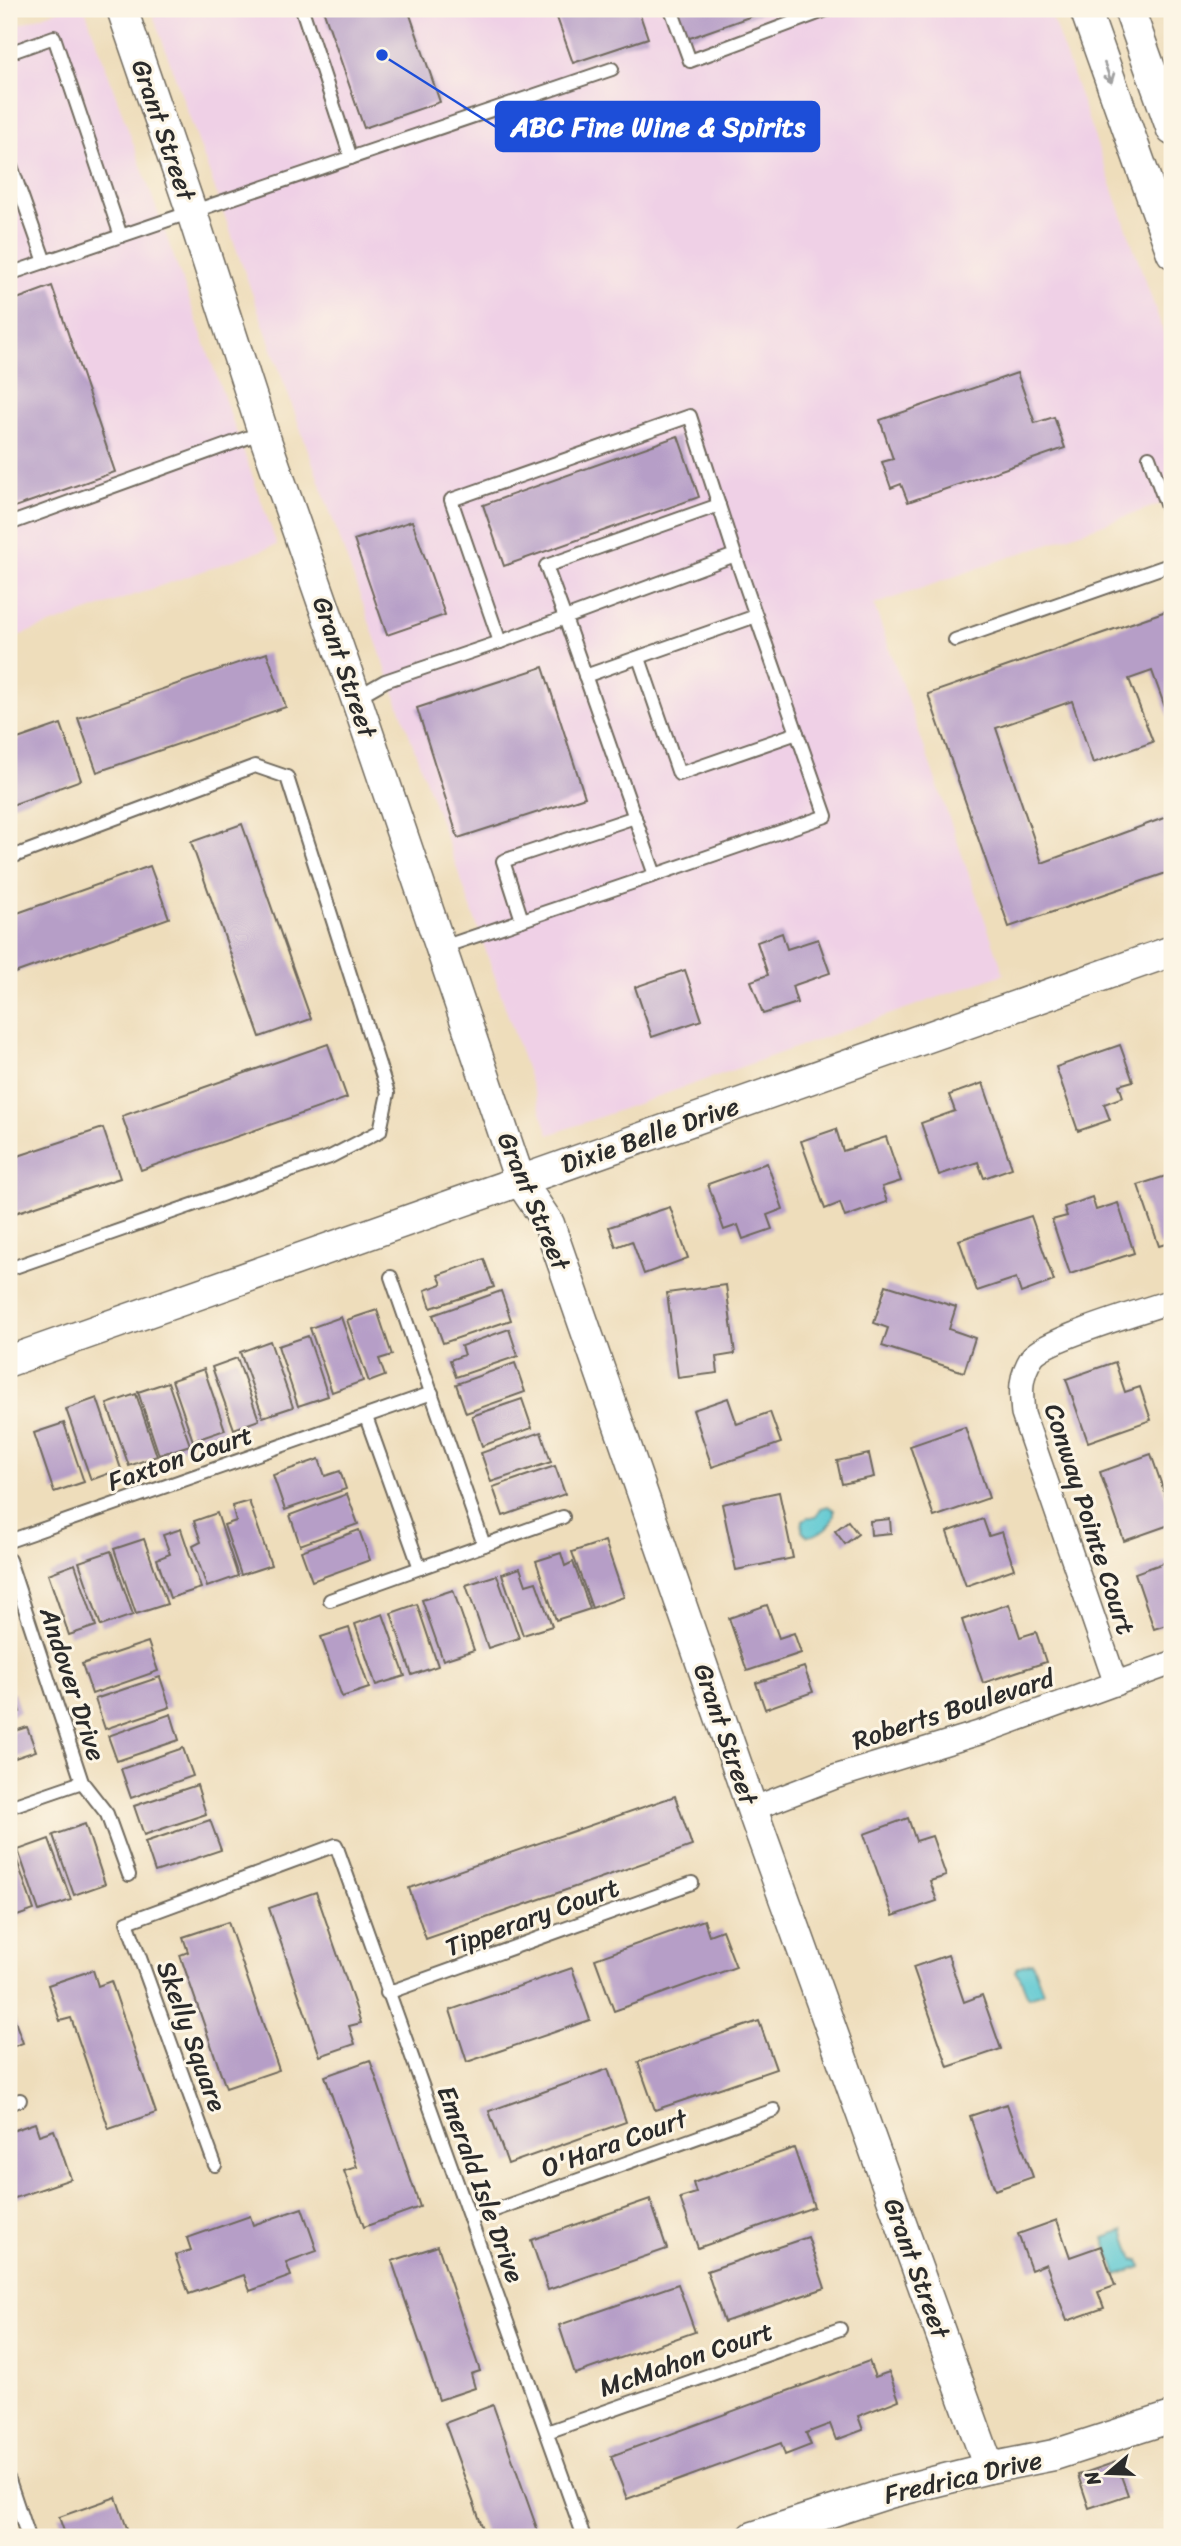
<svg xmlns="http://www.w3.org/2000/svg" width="1181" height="2546" font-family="Sriracha,sans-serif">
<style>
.built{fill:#efd0e6}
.water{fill:#5bc8d2;stroke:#437a7e;stroke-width:2}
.building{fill:#b69ec7}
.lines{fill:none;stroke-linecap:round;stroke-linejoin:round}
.service-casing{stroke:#6f695d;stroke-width:16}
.minor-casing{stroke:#6f695d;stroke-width:26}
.tertiary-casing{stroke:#6f695d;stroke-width:33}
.service{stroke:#fff;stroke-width:12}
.minor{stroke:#fff;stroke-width:23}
.tertiary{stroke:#fff;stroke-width:30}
.oneway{stroke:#a0a0a0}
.labels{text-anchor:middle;stroke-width:6;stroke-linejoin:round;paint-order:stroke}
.street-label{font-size:26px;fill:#2b2b2b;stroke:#fcf5e5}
.leader{fill:none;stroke:#1d4ed8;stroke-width:2.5}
.callout-dot{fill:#1d4ed8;stroke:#fcf5e5;stroke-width:2.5}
.callout{fill:#1d4ed8;stroke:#1d4ed8;stroke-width:2.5}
.callout-label{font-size:28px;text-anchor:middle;font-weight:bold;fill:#fff}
</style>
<rect width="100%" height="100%" fill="#fcf5e5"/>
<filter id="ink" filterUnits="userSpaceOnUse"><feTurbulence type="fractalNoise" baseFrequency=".0143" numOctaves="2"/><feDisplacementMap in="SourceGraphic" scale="14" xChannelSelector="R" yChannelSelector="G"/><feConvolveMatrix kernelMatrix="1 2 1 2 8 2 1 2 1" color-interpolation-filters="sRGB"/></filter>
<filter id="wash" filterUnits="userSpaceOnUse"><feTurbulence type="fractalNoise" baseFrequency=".00686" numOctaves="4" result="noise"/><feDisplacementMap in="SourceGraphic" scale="28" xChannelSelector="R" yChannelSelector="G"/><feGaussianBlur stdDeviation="1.57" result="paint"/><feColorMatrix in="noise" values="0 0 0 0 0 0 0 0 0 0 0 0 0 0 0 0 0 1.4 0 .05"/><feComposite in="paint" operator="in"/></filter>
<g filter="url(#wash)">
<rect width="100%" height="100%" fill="#edb"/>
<g class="built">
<polygon points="62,9 85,9 277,545 9,639 9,28"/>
<polygon points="151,9 1049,9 1172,356 1172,500 874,605 1004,974 549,1135 476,922"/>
</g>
<g class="water">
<path d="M828 1506 834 1510C836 1523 819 1536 807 1536L802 1531 803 1520 808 1517H816L821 1508Z"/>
<polygon points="1032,1962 1043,1992 1028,1997 1020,1977 1015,1971 1017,1967"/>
<polygon points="1124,2231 1134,2261 1139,2260 1141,2267 1117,2275 1104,2238"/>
</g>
<g id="blocks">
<g class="building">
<polygon points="323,9 408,9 440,102 364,128"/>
<polygon points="526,9 553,9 529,18"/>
<polygon points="554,9 638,9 648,38 573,63"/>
<polygon points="676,9 772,9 687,39"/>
<polygon points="52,286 115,472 9,509 9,302"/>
<polygon points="1017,373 1035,423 1054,417 1065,448 908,502 901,484 891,488 882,462 893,459 880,420"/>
<polygon points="678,436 699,497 504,566 483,505"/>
<polygon points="412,521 445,615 387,635 354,540"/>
<polygon points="1172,609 1172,727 1152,671 1129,679 1153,742 1093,763 1072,701 996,728 1042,863 1172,815 1172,871 1009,927 928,694"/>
<polygon points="267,653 286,707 97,772 78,718"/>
<polygon points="543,667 585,797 458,838 417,708"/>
<polygon points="61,724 81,780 9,806 9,742"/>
<polygon points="242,824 311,1019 260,1037 191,842"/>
<polygon points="150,866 169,918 9,975 9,916"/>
<polygon points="782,933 787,949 818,939 830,973 792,986 797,1003 763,1014 751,981 768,975 757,942"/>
<polygon points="685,970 702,1020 652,1037 635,987"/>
<polygon points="328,1044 347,1098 141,1170 122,1116"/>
<polygon points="1120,1045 1133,1081 1119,1085 1123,1097 1104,1104 1110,1120 1078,1131 1056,1067"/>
<polygon points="983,1083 1012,1168 984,1178 978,1162 939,1175 921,1123 955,1111 949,1095"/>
<polygon points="103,1128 120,1178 9,1215 9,1159"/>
<polygon points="836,1129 843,1151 886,1137 901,1181 882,1187 887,1202 845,1217 840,1203 825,1209 801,1141"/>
<polygon points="767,1163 783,1209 767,1215 772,1229 743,1239 738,1225 724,1230 708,1184"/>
<polygon points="1172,1174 1172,1242 1159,1246 1138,1185"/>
<polygon points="1092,1197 1096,1210 1118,1203 1134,1253 1070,1274 1052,1220 1067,1216 1064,1207"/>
<polygon points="670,1207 688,1258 644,1274 632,1241 616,1247 609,1227"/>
<polygon points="1031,1216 1054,1281 1021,1293 1016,1278 977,1291 959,1240"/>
<polygon points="484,1259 494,1287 431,1308 425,1290 442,1284 438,1275"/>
<polygon points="726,1285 735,1354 716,1357 718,1373 678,1378 667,1293"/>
<polygon points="886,1285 956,1307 949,1329 975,1338 964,1372 882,1346 888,1328 874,1323"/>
<polygon points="501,1291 511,1320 443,1343 433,1315"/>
<polygon points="377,1310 392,1355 379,1359 385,1376 369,1382 347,1320"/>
<polygon points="341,1317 363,1381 332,1392 310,1328"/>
<polygon points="509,1329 518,1356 456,1377 450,1360 464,1355 461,1346"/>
<polygon points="308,1336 328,1396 298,1406 278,1346"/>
<polygon points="270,1341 293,1407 263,1417 240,1352"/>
<polygon points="237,1358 259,1420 234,1429 212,1367"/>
<polygon points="1115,1362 1125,1392 1140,1387 1151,1420 1088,1442 1066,1379"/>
<polygon points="515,1363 525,1392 466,1413 456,1384"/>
<polygon points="204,1369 225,1430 193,1441 172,1380"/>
<polygon points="168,1382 190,1445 159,1455 138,1392"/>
<polygon points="136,1394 157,1456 129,1466 107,1404"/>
<polygon points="97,1398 121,1469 91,1480 66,1409"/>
<polygon points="728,1398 737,1424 770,1412 781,1443 712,1467 693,1410"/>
<polygon points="522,1399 532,1428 482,1446 472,1416"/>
<polygon points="64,1423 84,1482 54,1492 34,1433"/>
<polygon points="965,1427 989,1498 934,1517 910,1446"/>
<polygon points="541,1432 551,1462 491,1482 481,1453"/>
<polygon points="869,1454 874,1477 842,1484 837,1461"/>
<polygon points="1151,1454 1172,1515 1172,1524 1124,1541 1100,1472"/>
<polygon points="319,1459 325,1476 340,1471 346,1489 285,1510 273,1475"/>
<polygon points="555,1466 565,1494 503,1516 493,1487"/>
<polygon points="779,1492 793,1558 736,1570 722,1504"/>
<polygon points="347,1494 358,1524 300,1545 290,1515"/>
<polygon points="249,1501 271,1565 241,1575 224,1525 236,1521 232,1506"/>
<polygon points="217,1513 238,1576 207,1587 193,1546 201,1542 194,1521"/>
<polygon points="890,1519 891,1533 871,1535 870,1521"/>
<polygon points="983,1519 989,1536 1002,1532 1014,1569 966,1586 947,1532"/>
<polygon points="848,1521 858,1534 845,1544 835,1531"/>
<polygon points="181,1529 201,1588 170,1598 157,1559 170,1554 163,1535"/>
<polygon points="359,1530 370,1560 312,1581 301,1551"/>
<polygon points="144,1539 167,1604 136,1614 114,1549"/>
<polygon points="605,1541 624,1597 592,1608 572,1552"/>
<polygon points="111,1551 133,1615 101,1626 79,1562"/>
<polygon points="561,1553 565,1566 573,1562 590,1609 556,1620 536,1561"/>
<polygon points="1172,1560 1172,1623 1154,1629 1135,1573"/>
<polygon points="75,1564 96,1626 69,1635 48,1574"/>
<polygon points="520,1568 526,1585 536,1582 552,1626 523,1635 502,1574"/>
<polygon points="497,1575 519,1638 488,1648 466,1585"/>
<polygon points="453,1590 474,1650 443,1660 422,1600"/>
<polygon points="417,1604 438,1666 412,1675 391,1613"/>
<polygon points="1009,1604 1020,1637 1036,1632 1046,1662 983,1683 962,1620"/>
<polygon points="767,1605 779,1638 794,1633 801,1653 747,1671 729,1618"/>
<polygon points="383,1614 405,1676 376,1685 355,1624"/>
<polygon points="349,1628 369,1688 342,1697 321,1637"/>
<polygon points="148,1642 158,1671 92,1694 82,1664"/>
<polygon points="804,1667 813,1692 765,1709 756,1683"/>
<polygon points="160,1677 170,1707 105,1729 95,1699"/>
<polygon points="14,1693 20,1712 9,1716 9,1695"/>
<polygon points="171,1714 179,1740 117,1761 108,1736"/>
<polygon points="27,1727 36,1751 9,1760 9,1733"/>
<polygon points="183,1748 193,1776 131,1798 121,1769"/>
<polygon points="197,1785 206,1814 144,1835 134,1806"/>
<polygon points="675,1796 692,1846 426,1939 409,1888"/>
<polygon points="908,1818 916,1841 932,1836 946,1876 930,1881 937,1901 893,1916 864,1834"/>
<polygon points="210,1820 221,1850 155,1872 145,1842"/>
<polygon points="85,1824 105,1884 74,1895 53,1835"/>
<polygon points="49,1839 71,1900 39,1911 18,1850"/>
<polygon points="13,1849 34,1910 9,1919 9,1850"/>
<polygon points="316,1892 361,2023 349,2026 355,2044 320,2056 269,1908"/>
<polygon points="704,1920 709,1935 722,1930 736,1967 614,2011 595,1959"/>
<polygon points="228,1922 279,2070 226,2088 180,1955 188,1952 183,1937"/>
<polygon points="948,1955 964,2002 982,1995 1001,2049 948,2067 913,1967"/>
<polygon points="572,1968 590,2020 467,2062 450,2010"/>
<polygon points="93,1970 98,1986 111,1981 156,2113 109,2129 71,2018 60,2021 48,1985"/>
<polygon points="9,2005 23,2043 9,2048"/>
<polygon points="759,2021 776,2069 655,2110 638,2062"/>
<polygon points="370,2060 420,2207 364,2227 344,2171 357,2167 325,2076"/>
<polygon points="608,2069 626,2122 508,2164 489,2111"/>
<polygon points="1007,2104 1033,2177 995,2190 970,2116"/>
<polygon points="35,2123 39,2135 54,2130 71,2179 9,2200 9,2132"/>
<polygon points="794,2148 814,2207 698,2248 680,2198 696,2193 693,2183"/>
<polygon points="650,2199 667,2249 548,2290 531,2240"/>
<polygon points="302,2208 317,2251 286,2262 291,2276 250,2291 244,2275 189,2294 175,2255 191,2250 187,2238 250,2216 253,2225"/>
<polygon points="1057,2220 1070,2257 1101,2246 1115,2286 1098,2292 1104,2308 1067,2321 1046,2264 1031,2270 1018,2234"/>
<polygon points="808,2237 825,2288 724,2322 707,2271"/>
<polygon points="438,2246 480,2371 471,2374 475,2388 439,2400 392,2261"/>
<polygon points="678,2284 695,2332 575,2374 559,2325"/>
<polygon points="869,2361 875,2377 889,2372 899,2400 858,2416 863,2430 836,2440 830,2424 806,2433 811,2445 785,2455 781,2443 627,2499 611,2456"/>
<polygon points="493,2405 539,2534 530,2537 486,2537 445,2423"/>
<polygon points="1116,2462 1128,2495 1089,2508 1078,2475"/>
<polygon points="116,2497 130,2537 66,2537 59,2517"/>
</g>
</g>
</g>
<g filter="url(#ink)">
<use href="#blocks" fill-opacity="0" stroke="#6f695d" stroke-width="2"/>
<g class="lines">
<g class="service-casing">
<g id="service">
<polyline points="302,9 351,158"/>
<polyline points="671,9 690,61 829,9"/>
<polyline points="9,53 54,37 121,236"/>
<polyline points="9,160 45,262"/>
<polyline points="9,274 612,69"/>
<polyline points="1149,457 1172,521"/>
<polyline points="9,524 263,432"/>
<polyline points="955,640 1172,564"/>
<polyline points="500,642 565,618 546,566 719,505"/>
<polyline points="639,658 679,774 797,733"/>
<polyline points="585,676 756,616 735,555"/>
<polyline points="357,697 385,681 500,642 451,500 690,416 735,555 565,618 655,875 440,948"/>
<polyline points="9,858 255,766 287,777 388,1093 380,1131 330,1157 9,1269"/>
<polyline points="655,875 826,816 756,616"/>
<polyline points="522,920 503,861 635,817"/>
<polyline points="391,1277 484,1545"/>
<polyline points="366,1417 420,1568"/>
<polyline points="9,1541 432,1393"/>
<polyline points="9,1560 82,1782 107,1814 129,1875"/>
<polyline points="330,1600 563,1517"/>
<polyline points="9,1807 82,1782"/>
<polyline points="387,1993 692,1883"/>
<polyline points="9,2104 20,2100"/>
<polyline points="215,2165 127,1922 336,1845 584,2537"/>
<polyline points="470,2219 774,2110"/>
<polyline points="547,2432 840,2329"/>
<polyline points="9,2480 28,2537"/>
</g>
</g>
<g class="minor-casing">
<g id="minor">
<path d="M1116 1684 1023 1414C1021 1391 1019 1378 1032 1357 1043 1340 1148 1309 1172 1301"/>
<polyline points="752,1809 835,1777 982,1732 1172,1663"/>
</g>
</g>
<g class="tertiary-casing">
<g id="tertiary">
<polyline points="122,9 192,213 263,432 356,698 520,1181 549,1224 752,1809 989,2468"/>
<polyline points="1085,9 1172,253"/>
<polyline points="1129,9 1172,130"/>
<polyline points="9,1361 1172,951"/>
<polyline points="753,2537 889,2493 989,2468 1054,2455 1172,2417"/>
</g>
</g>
<use href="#service" class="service"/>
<use href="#minor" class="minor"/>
<use href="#tertiary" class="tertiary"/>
</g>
<defs><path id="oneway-shaft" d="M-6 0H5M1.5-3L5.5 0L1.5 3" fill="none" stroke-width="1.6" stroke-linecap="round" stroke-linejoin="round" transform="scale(1.75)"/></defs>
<use class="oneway" href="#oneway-shaft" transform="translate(1108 73) rotate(70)"/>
</g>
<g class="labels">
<g class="street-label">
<text transform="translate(164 130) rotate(71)" y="9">Grant Street</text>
<text transform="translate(345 667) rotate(71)" y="9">Grant Street</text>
<text transform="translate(650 1135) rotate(-19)" y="9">Dixie Belle Drive</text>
<text transform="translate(534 1201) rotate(67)" y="9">Grant Street</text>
<text transform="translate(180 1458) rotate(-19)" y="9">Faxton Court</text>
<text transform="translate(1090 1519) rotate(72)" y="9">Conway Pointe Court</text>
<text transform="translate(73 1684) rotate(72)" y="9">Andover Drive</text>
<text transform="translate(953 1709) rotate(-18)" y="9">Roberts Boulevard</text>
<text transform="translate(726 1734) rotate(71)" y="9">Grant Street</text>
<text transform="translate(532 1917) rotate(-20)" y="9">Tipperary Court</text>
<text transform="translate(192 2036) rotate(70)" y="9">Skelly Square</text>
<text transform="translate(614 2143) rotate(-20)" y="9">O'Hara Court</text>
<text transform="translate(481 2184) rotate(70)" y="9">Emerald Isle Drive</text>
<text transform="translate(917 2268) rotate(70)" y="9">Grant Street</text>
<text transform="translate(686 2359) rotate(-19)" y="9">McMahon Court</text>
<text transform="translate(963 2477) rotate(-13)" y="9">Fredrica Drive</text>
</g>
</g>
<path class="leader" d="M382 55L496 127"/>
<circle class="callout-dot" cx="382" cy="55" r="7"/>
<rect class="callout" x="496" y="102" width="323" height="49" rx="7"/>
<g class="callout-label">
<text x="658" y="136">ABC Fine Wine &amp; Spirits</text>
</g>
<rect width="1181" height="2546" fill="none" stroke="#fcf5e5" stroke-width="35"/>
<g transform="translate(1108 2473) rotate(251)" stroke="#fcf5e5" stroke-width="5" paint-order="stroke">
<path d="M0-5L12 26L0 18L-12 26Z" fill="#2b2b2b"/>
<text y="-10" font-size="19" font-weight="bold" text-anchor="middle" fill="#2b2b2b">N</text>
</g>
</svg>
